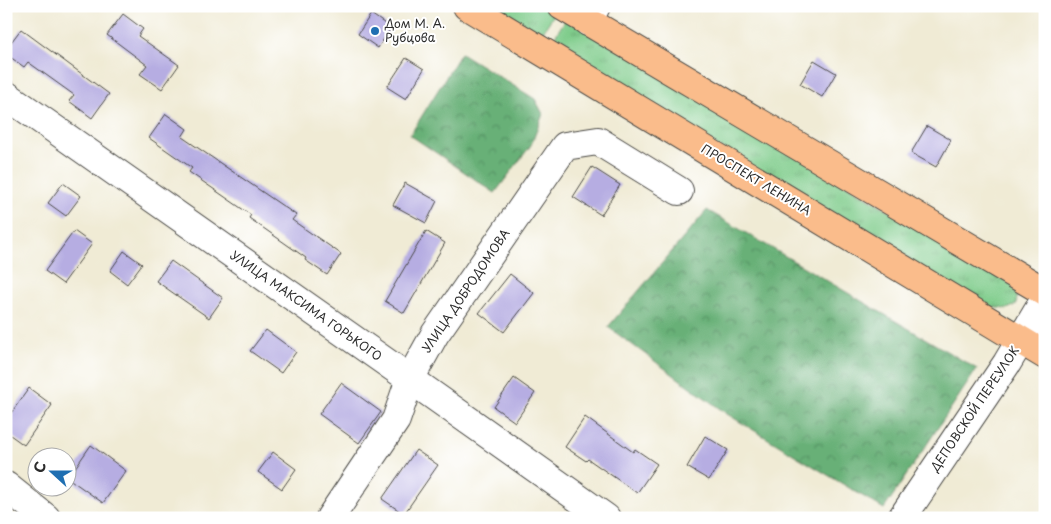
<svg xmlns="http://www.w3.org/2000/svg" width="1051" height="524" font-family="'Playpen Sans',sans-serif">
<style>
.grass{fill:url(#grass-tufts);stroke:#557c5b}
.forest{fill:url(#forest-crowns);stroke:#496e51}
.building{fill:#b6ade2}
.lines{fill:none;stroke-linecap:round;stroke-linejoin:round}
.minor-casing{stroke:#494844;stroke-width:30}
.major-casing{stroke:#494844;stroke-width:30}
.minor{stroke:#fff;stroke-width:28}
.major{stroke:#fabc8b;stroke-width:28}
.poi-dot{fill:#1f6fb2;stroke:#fff;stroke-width:2}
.labels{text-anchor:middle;stroke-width:4;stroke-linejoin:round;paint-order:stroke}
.poi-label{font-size:12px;fill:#2b2b2b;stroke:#fff;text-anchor:start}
.street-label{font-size:12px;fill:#2b2b2b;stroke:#fff}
</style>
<defs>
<pattern id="grass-tufts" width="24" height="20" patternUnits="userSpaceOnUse" patternTransform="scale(1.25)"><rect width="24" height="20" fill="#7fcc8b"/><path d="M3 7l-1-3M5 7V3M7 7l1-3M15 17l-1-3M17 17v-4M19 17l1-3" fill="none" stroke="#6eaf78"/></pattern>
<pattern id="forest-crowns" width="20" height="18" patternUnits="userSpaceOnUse" patternTransform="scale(1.25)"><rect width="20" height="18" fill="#67b077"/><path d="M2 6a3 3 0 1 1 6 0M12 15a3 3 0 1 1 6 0" fill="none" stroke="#558f62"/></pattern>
</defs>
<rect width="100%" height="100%" fill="#fff"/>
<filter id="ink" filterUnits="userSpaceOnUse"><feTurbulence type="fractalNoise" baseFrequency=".02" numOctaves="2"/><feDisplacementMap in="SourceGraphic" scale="10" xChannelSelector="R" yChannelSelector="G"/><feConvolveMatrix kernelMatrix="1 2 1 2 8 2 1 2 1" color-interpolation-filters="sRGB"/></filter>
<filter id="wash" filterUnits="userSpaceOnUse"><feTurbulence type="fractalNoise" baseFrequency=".0096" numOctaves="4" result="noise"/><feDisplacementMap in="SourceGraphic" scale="20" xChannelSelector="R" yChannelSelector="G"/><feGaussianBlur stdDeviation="1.12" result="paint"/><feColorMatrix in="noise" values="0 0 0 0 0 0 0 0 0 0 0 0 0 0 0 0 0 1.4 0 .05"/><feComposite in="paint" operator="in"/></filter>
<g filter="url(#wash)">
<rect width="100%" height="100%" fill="#f0ebd5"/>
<g class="grass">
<polygon points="483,6 551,6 557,10 538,39"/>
<polygon points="567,17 1018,288 1016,305 1007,309 988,307 549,46"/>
</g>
<g class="forest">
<polygon points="461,53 535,99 543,114 531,145 495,193 410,135"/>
<polygon points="707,210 977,369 884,509 727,414 608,327"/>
</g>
<g id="blocks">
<g class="building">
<polygon points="123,14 143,29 138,36 179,65 162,89 140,74 147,65 107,35"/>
<polygon points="371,14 391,28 378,48 358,34"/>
<polygon points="21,29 109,94 92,118 69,101 74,95 28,62 24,67 6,54 6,49"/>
<polygon points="406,58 424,69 406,99 387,87"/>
<polygon points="814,60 836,73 822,97 800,84"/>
<polygon points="166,114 187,129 182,137 296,215 292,220 341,254 327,275 305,260 306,258 249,218 251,215 189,172 192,168 149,138"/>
<polygon points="927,126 951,140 936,167 911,153"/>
<polygon points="592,167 620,185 601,215 573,197"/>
<polygon points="63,183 81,196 66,216 48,203"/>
<polygon points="405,183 437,201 426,223 393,205"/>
<polygon points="74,231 92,244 63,284 45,271"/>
<polygon points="426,231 445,243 404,313 385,301"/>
<polygon points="124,251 142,264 127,284 110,271"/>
<polygon points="171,261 223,298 209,318 156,281"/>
<polygon points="510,274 534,293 504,332 479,313"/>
<polygon points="266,330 296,352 281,373 250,351"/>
<polygon points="514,378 535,393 515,422 494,407"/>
<polygon points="341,383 381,412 359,443 319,414"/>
<polygon points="29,388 52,405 24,445 6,432 6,420"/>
<polygon points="585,417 633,452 635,449 657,464 637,493 588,459 586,461 565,447"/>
<polygon points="705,436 728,450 709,480 687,467"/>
<polygon points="91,445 126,471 103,503 68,478"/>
<polygon points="416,450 438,465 404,514 382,499"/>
<polygon points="273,452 296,469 282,489 258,472"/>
</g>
</g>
</g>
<g filter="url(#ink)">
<use href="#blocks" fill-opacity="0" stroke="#494844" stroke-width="1"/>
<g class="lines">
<g class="minor-casing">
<g id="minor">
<polyline points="588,22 596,6"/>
<polyline points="6,95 410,379 606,518"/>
<polyline points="6,486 46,518"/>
<polyline points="330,518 396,420 410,379 435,334 565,146 598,141 679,191"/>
<polyline points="902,518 1007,363 1045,299"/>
</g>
</g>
<g class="major-casing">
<g id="major">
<polyline points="467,6 1045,355"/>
<polyline points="562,6 1045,292"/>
</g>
</g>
<use href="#minor" class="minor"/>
<use href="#major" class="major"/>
</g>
</g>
<circle class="poi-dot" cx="375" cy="31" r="5"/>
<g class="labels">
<g class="poi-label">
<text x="385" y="28">Дом М. А.<tspan x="385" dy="14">Рубцова</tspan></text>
</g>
<g class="street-label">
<text transform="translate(756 180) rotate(31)" y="4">ПРОСПЕКТ ЛЕНИНА</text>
<text transform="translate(466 291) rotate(-56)" y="4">УЛИЦА ДОБРОДОМОВА</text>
<text transform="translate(306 306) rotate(35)" y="4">УЛИЦА МАКСИМА ГОРЬКОГО</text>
<text transform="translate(975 409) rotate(-56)" y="4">ДЕПОВСКОЙ ПЕРЕУЛОК</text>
</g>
</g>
<rect width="1051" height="524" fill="none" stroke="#fff" stroke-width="25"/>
<g transform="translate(52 472) rotate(291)"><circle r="24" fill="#ffffff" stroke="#aaaaaa"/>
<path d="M0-4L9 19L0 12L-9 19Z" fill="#1f6fb2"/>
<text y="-8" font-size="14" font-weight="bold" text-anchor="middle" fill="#2b2b2b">С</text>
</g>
</svg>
